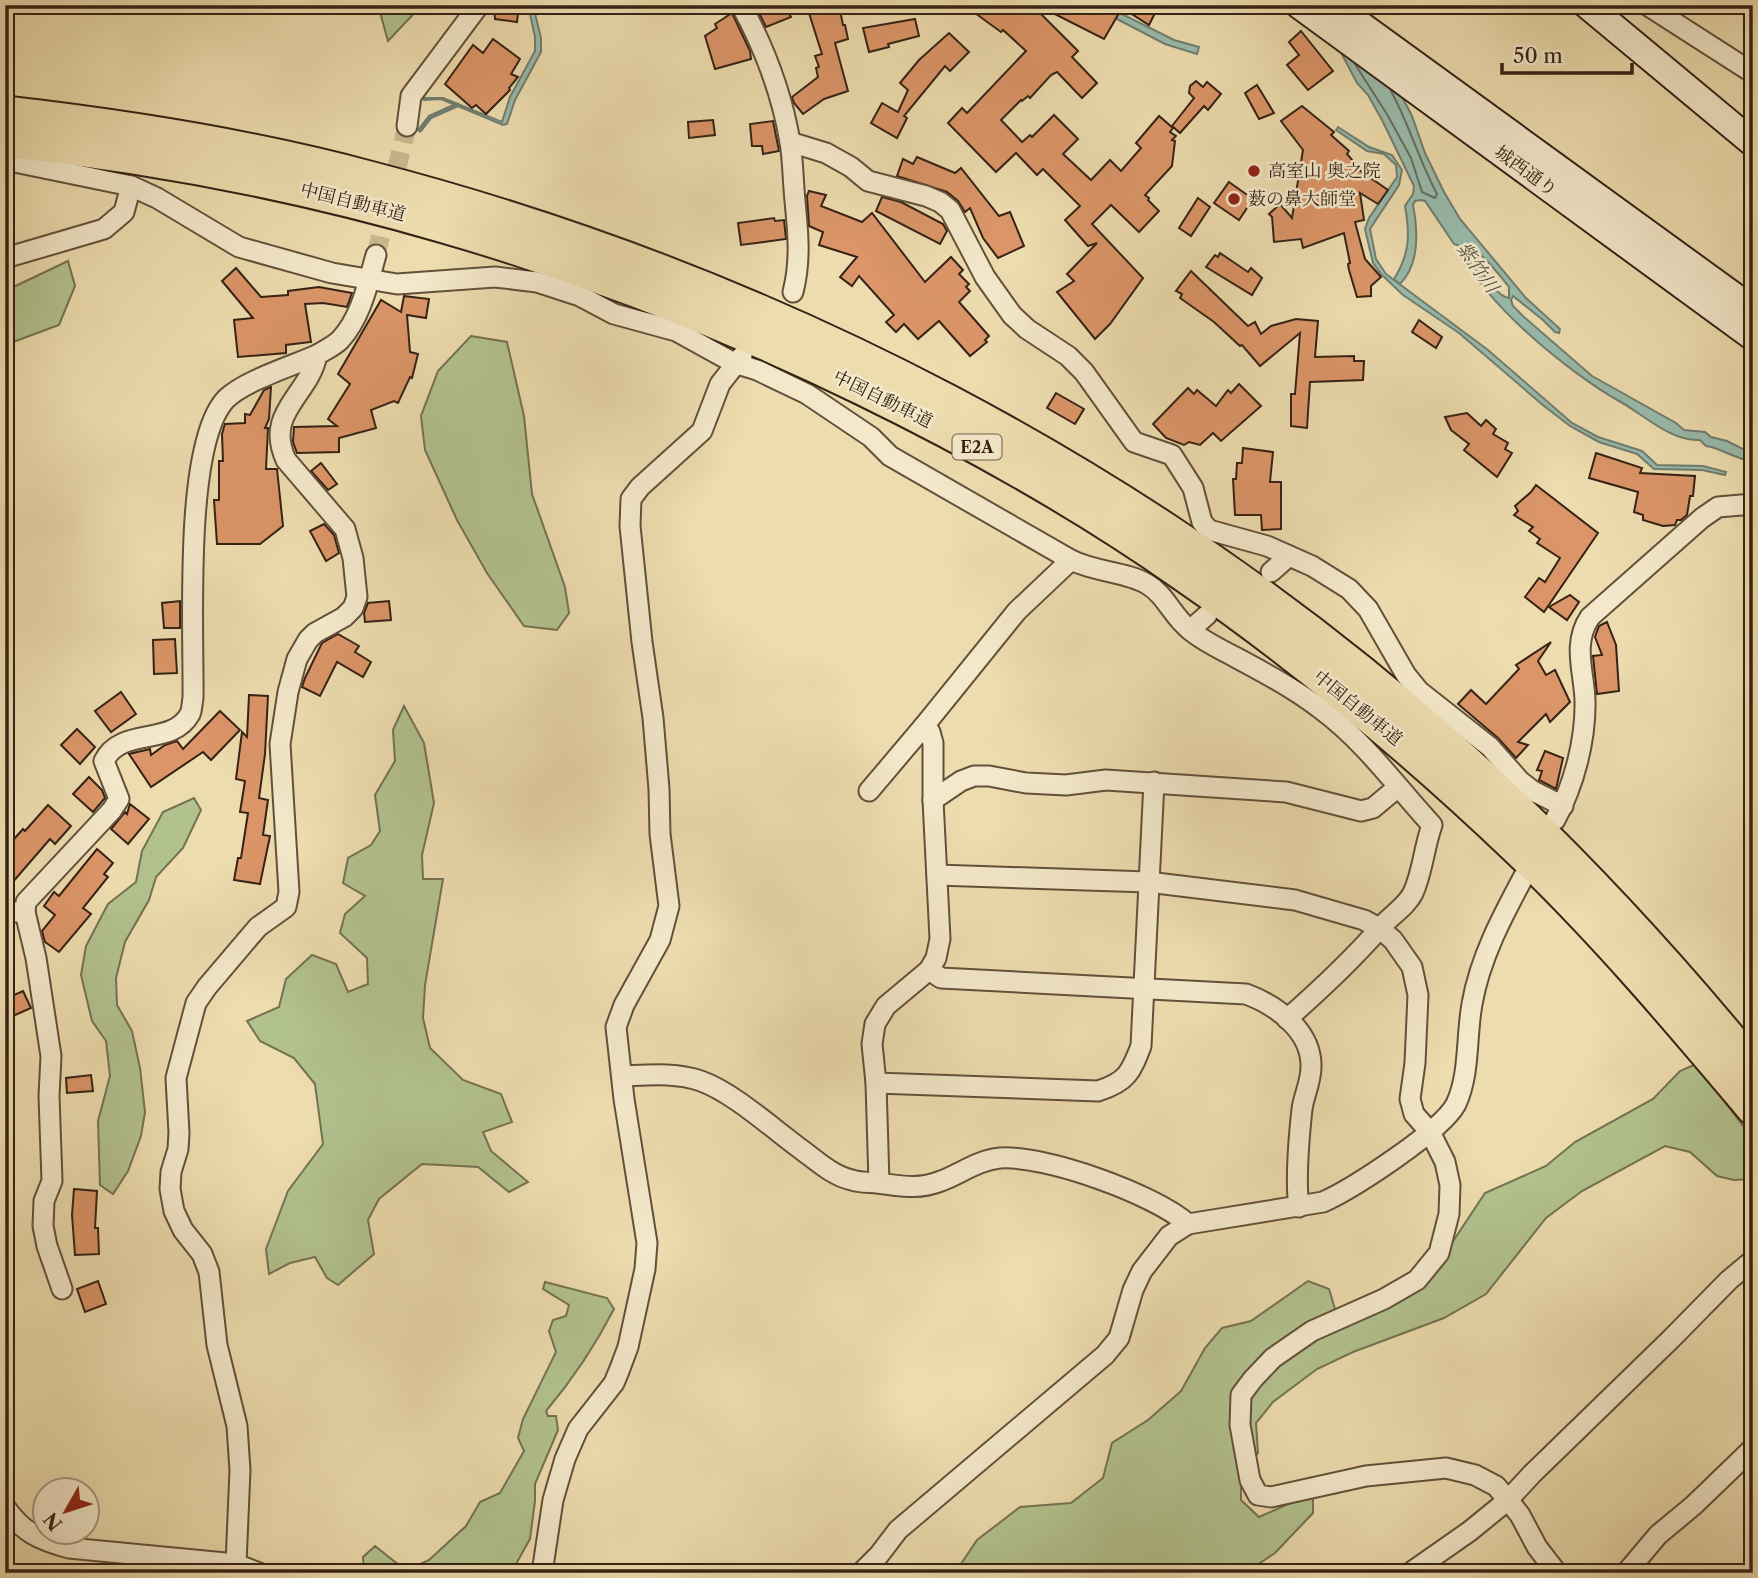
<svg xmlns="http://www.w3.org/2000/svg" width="1758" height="1578" font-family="'Libre Caslon Text','Noto Serif JP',serif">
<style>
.green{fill:#b2c28f;stroke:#747252;stroke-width:2}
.water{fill:#99bbac;stroke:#717e70;stroke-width:2;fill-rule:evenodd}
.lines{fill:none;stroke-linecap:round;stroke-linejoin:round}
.shore{stroke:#676e60;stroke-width:2}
.stream{stroke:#717e70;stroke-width:5}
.building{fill:#db9568;stroke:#352215;stroke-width:2}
.street-tunnel{stroke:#c8b78f;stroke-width:19;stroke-dasharray:19 10;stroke-linecap:butt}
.street-casing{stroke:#63503b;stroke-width:23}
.secondary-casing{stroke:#352215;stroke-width:30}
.highway-casing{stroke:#352215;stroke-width:37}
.street{stroke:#f3e8ca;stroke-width:19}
.secondary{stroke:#f3e8ca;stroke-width:26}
.highway{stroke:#eddcae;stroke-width:33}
.poi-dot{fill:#8f2418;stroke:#f3e8ca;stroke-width:2.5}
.labels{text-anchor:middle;stroke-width:5;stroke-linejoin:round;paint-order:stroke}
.shield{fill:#f3e8ca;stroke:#6e5d4b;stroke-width:2}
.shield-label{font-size:16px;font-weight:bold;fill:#352215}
.poi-label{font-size:18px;fill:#352215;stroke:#f3e8ca;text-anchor:start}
.street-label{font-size:18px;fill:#352215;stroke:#f3e8ca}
.water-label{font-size:19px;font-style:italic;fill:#535042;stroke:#f3e8ca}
</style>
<rect width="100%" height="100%" fill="#eddcae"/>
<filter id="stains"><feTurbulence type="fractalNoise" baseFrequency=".00286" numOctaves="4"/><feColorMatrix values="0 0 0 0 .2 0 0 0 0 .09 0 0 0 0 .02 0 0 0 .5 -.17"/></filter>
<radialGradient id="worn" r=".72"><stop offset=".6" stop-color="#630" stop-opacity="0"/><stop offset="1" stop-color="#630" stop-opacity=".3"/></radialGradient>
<g class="green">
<polygon points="378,5 422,5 388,41"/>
<polygon points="68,261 75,286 59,325 5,345 5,291"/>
<polygon points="471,336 507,342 524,416 532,494 565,587 569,613 557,630 524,626 487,573 457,520 425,450 421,416 438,371"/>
<polygon points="404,706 424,743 434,803 422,855 423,879 443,879 425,985 423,1018 430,1048 463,1080 501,1094 512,1122 483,1132 491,1151 528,1182 509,1192 478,1167 422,1164 379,1199 368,1220 374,1254 338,1285 327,1278 315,1257 290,1263 269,1274 266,1249 288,1191 323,1144 315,1084 294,1058 260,1041 247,1021 279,1007 286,979 312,955 336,964 348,992 368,984 367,958 340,933 345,914 365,896 343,883 348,858 371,845 380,831 375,795 395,761 393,730"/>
<polygon points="194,798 201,810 183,848 156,877 149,900 125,942 116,978 117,1005 132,1031 140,1068 145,1112 141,1136 128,1171 113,1194 100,1185 98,1121 110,1076 106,1041 92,1021 81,975 86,946 108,904 136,882 142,851 163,812"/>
<polygon points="1696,1064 1753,1139 1753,1179 1734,1180 1717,1176 1690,1152 1665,1146 1582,1191 1546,1218 1486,1294 1444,1318 1353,1352 1317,1369 1273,1402 1256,1423 1258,1453 1241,1476 1241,1500 1259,1517 1313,1493 1313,1513 1275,1553 1245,1573 955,1573 977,1540 1020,1507 1071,1503 1103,1478 1112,1443 1148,1420 1181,1391 1205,1348 1222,1328 1251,1321 1308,1281 1329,1289 1335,1309 1354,1318 1434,1270 1485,1193 1546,1166 1575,1142 1653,1099 1680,1071"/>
<path d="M545 1282 607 1298 614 1309C595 1346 573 1379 546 1411L548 1416H556L558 1430 535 1484V1501L530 1539 511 1573H364L363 1557 375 1546 399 1565 414 1567 429 1560 466 1526 480 1502 500 1493 524 1451 518 1438 523 1419 556 1352 549 1331 553 1320 566 1316 569 1305 543 1289Z"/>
</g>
<g class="water">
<polygon points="528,5 533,5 541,38 541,52 515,100 507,124 503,125 441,99 424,100 424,98 443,98 502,122 510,97 535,51 535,37"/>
<polygon points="1090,5 1104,5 1174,40 1199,47 1197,54 1165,44"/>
<path d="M1316 5H1354L1412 116 1425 153 1444 192 1460 219 1526 298 1560 329 1559 333 1555 332 1543 320 1513 296 1511 300 1513 306 1524 317 1592 376 1676 423 1684 430 1705 432 1711 437 1727 441 1753 454V461C1736 460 1722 448 1706 446L1700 440C1671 442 1643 414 1619 401 1571 374 1477 299 1460 246L1454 244 1425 201 1421 200 1415 201 1413 205C1418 231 1420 264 1400 284L1394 279C1410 254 1410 234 1405 206L1413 194 1414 186 1382 120 1368 95 1357 83ZM1474 249C1488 260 1499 274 1509 287V298C1494 296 1479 265 1469 254Z"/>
<polygon points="1338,127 1369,147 1392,155 1402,170 1399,185 1370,229 1376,259 1386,274 1488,350 1572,423 1598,437 1642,451 1657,465 1703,466 1726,472 1725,475 1702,470 1654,469 1637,454 1599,442 1570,426 1544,406 1459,333 1403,295 1381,274 1373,263 1365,229 1369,218 1397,177 1396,165 1384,154 1367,151 1336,130"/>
</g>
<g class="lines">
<path class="shore" d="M1355 64 1388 116 1411 158 1422 192 1435 198 1437 194C1419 160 1409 124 1391 91"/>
<polyline class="stream" points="420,130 430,117 457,105"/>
</g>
<g class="building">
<polygon points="494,5 519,5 517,22 495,19"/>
<polygon points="755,5 785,5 791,17 766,27"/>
<polygon points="831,5 839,5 843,25 845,25 848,39 835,43 848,91 824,99 803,114 794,103 792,97 818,77 816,68 819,67 815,56 822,54 809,13"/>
<polygon points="964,5 1032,5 1078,51 1072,57 1097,83 1082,98 1057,72 1051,75 1030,98 1028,96 1022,101 1021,100 1001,120 1022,142 1030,135 1032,137 1054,115 1078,139 1063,154 1091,180 1110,160 1121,171 1141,148 1136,143 1159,116 1173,128 1170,132 1176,136 1172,140 1175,141 1172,166 1145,195 1149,198 1148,200 1159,211 1139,232 1111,205 1092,224 1143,278 1110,324 1095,339 1057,292 1074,281 1067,274 1097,243 1088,246 1065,220 1080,206 1043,169 1037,175 1016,153 996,172 948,123 962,108 967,113 1026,51 1003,30 1001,32"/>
<polygon points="1037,5 1159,5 1149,25 1122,8 1104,39"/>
<polygon points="732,13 750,51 751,59 715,69 705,36 717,28 715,24"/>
<polygon points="915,19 919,36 888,44 889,47 869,52 863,28"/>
<polygon points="1301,31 1333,71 1308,90 1287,65 1299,55 1289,42"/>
<polygon points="949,33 969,52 950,71 945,66 904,116 907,118 897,138 871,123 882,103 898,112 908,90 900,83 919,60"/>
<polygon points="493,39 520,59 511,74 518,77 509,88 510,90 486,114 476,105 472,108 445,84 473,45 483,53"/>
<polygon points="1196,81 1203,87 1207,82 1221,94 1208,110 1204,106 1180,133 1172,126 1194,98 1189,93 1190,86"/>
<polygon points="1257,85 1274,113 1259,119 1245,93"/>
<polygon points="1302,106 1334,132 1331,135 1349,151 1347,154 1354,162 1352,165 1388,190 1378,204 1360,193 1364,220 1355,222 1365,259 1381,277 1371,286 1371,296 1357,297 1349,270 1348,264 1350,263 1344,233 1303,248 1301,239 1274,242 1272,217 1269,214 1280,204 1292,218 1303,150 1281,121"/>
<polygon points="713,120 715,135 689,138 688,122"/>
<polygon points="773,121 779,151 763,154 762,146 752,146 750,124"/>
<polygon points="917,157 955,173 961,168 999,216 1010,212 1024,246 998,258 983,238 970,208 965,212 958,201 947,192 897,176 903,159 913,164"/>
<polygon points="1229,182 1253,199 1239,220 1214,203"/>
<polygon points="809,191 826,195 821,206 862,222 872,213 925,282 951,257 963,270 959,274 969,284 966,287 970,291 959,302 989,336 985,340 987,342 970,356 939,321 918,339 904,324 896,332 886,322 894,315 859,276 852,286 840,277 857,257 819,245 823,232 809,226 807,196"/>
<polygon points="882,197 901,202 943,224 947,231 940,244 876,211"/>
<polygon points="1198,198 1210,207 1191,236 1179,228"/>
<polygon points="774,218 775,221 784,220 786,239 741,245 738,223"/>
<polygon points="1220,253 1248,272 1251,268 1262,278 1252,295 1206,267 1215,255 1218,257"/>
<polygon points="236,268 261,297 288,295 288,291 319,287 352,293 347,307 323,303 305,304 311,342 286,345 286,353 238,357 234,320 253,318 222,281"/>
<polygon points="1191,271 1248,326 1255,322 1261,334 1271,326 1296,319 1318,321 1315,357 1354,356 1354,361 1364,361 1363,380 1310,382 1307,428 1291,426 1291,394 1295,394 1300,333 1260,366 1242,345 1240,346 1214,322 1180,298 1182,294 1176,291"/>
<polygon points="404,296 429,299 426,318 407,315 410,352 418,354 412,378 410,377 398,403 394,401 371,410 376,428 339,438 339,452 297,453 293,442 294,427 337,426 328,419 350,384 338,374 381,300 401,312"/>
<polygon points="1419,320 1442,337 1436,348 1412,332"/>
<polygon points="1239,384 1261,406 1221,441 1213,433 1200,445 1189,442 1184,445 1166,438 1153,424 1188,388 1194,394 1197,390 1216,406 1228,390 1231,393"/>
<polygon points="271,387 269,419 265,428 268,428 266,469 277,469 283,526 260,544 217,544 214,500 219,500 219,461 223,461 222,434 224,427 225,424 245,423 245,414 250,415 264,390"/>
<polygon points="1056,393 1084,409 1075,424 1047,408"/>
<polygon points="1467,413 1481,426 1486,420 1496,429 1493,434 1508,443 1505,449 1512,453 1497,477 1464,450 1469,444 1451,430 1445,417"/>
<polygon points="1243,448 1273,452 1270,482 1281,482 1281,529 1262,530 1261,515 1235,515 1233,479 1236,479 1237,463 1242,463"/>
<polygon points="1596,453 1642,468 1640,473 1695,476 1693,496 1690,496 1687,515 1681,520 1677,520 1675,525 1663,526 1643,520 1643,515 1634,512 1638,492 1589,478"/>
<polygon points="321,463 337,484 328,490 311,471"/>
<polygon points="1536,485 1598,533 1544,612 1525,597 1539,578 1545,582 1560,558 1537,543 1540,539 1529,531 1533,527 1514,515 1518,511 1515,506 1531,492"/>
<polygon points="324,524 334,535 339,553 326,561 310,531"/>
<polygon points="1570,595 1579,602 1567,620 1549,607"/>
<polygon points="180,601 180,628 164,628 162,603"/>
<polygon points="389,601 391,620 365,622 364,613 368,603"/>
<polygon points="1607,622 1616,645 1619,691 1597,694 1593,656 1602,655 1595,637 1599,626"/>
<polygon points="338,634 359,646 355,652 371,662 363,677 337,662 320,696 302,687 305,678 322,643"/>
<polygon points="175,639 177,673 154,674 153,640"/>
<polygon points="1551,642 1538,661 1546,675 1555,670 1570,702 1550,722 1546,714 1518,742 1528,745 1516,758 1498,738 1458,704 1471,690 1486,704 1519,669 1516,665"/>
<polygon points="121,692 136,714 111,732 95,711"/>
<polygon points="249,695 268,696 265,754 259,798 268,800 263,835 270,836 260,884 234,880 238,858 241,858 248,813 240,812 245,781 236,779 242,732 247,737"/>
<polygon points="220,711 240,730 211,760 203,752 151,787 129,754 150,749 151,755 165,745 177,741 183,749"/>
<polygon points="77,729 95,747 80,764 61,745"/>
<polygon points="1545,751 1563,758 1556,789 1539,780 1542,771 1537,770"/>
<polygon points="89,777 102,790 105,798 93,812 73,794"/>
<polygon points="130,804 149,819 128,844 111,829 125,812 127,814"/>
<polygon points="48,805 71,826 55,844 50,839 5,891 5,849 23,829 25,831"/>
<polygon points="97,849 113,863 104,874 108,877 83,908 91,914 59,952 45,942 42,931 55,915 44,906 54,892 59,896"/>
<polygon points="23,991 31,1008 13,1016 5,999"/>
<polygon points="91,1075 93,1091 67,1093 66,1078"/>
<polygon points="74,1189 97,1191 95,1228 98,1228 99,1254 75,1255 72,1215"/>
<polygon points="98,1281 106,1304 85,1312 77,1289"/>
</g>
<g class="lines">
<polyline class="street-tunnel" points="376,255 407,126"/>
<g class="street-casing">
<g id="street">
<path d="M741 5C764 47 782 94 790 142 793 161 793 181 795 201 798 232 801 261 793 292"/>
<polyline points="1647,5 1753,73"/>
<polyline points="407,126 411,96 479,5"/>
<polyline points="790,142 826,153 851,167 868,181 926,196 940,202 950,210 985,277 1012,315 1027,329 1068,356 1084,372 1134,442 1172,455 1193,488 1202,522 1209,530 1267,546 1312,566 1349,589 1368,609 1406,675 1419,691 1490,747 1520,781 1533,791 1563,806"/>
<path d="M5 160 131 186 157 198 239 247 332 273 397 284 495 277 537 282 580 296 614 314 676 331 734 363 757 370 807 394 871 437 890 456 1071 560C1095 572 1127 572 1147 584 1166 595 1172 616 1190 630 1203 641 1220 649 1235 657 1265 673 1295 689 1322 710 1365 742 1396 786 1432 825 1424 847 1423 871 1413 893 1406 907 1390 916 1380 928 1351 961 1320 990 1287 1019"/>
<polyline points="5,258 104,229 124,212 131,186"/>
<polyline points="1271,572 1289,556"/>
<polyline points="1190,630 1207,615"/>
<polyline points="869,791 924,726 1017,611 1071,560"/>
<polyline points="933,800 961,781 974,776 989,776 1026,783 1066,785 1106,780 1286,792 1361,811 1373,808 1398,787"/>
<path d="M1555 820C1574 785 1586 740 1585 700 1584 671 1572 644 1590 617L1702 518 1718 507 1753 504"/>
<polyline points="937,875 1148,882 1295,900 1364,920 1379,928 1393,940 1412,967 1418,995 1415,1063 1410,1099 1414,1114 1430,1132 1445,1162 1450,1185 1449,1214 1439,1253 1417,1280 1384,1299 1312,1331 1273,1358 1253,1379 1241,1395 1240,1425 1250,1480 1258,1495 1271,1497 1366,1476 1446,1468 1475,1475 1496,1486 1508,1500 1520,1515 1537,1547 1557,1573"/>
<polyline points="5,909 13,912 25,912"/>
<path d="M929 970 941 978 1246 994C1276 1005 1312 1031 1311 1067 1311 1082 1304 1095 1302 1109 1299 1137 1295 1180 1299 1207"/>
<path d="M622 1076C648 1075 676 1072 701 1081 734 1093 773 1129 802 1150 817 1161 833 1176 852 1180 860 1183 870 1182 878 1183 901 1186 919 1190 941 1181 960 1174 978 1160 1000 1158 1045 1155 1154 1194 1188 1224"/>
<path d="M876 1083 1098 1091C1127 1082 1131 1072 1141 1046L1154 782"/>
<polyline points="879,1183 876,1083 872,1044 875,1024 886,1006 929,970 936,958 940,939 933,800 933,743 930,732 924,726"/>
<path d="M62 1289 47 1246 43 1226 44 1201 52 1181 49 1096 51 1056 36 958 25 912 26 902 112 810 119 799 104 761C121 726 172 747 190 714 192 710 192 703 193 698 194 633 183 444 226 399 244 381 292 366 317 355"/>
<path d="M5 1507C23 1533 40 1540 69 1548L236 1564 259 1573"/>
<path d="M236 1564 240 1470 237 1426 217 1345 209 1272 202 1254 183 1230 174 1211 170 1189 171 1172 178 1149 179 1133 176 1078 196 1003 207 987 258 927 286 907 289 892 280 744 288 692 297 659 308 640 315 633 344 617 353 608 357 597 353 558 345 529 286 460C264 412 309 396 317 355 325 350 334 346 340 340 361 318 368 283 376 255"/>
<polyline points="542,1573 553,1500 565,1459 578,1429 614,1383 619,1371 628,1347 645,1269 647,1243 624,1099 616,1027 624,1005 660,940 669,906 660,834 659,789 653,718 642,642 630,526 631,499 640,487 702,431 720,384 742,356"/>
<path d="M861 1573 879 1555 898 1530 1105 1355 1119 1338 1133 1290 1142 1271 1169 1236 1188 1224 1323 1202C1352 1189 1442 1131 1456 1104 1470 1074 1466 1037 1472 1004 1480 958 1502 917 1524 876"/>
<polyline points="1410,1573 1470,1531 1508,1500 1532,1474 1671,1339 1729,1280 1753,1260"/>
<polyline points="1626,1573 1658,1535 1694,1505 1753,1448"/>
</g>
</g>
<g class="secondary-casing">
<g id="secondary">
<polyline points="1299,5 1753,337"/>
<polyline points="1333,5 1753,310"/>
<polyline points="1587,5 1753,143"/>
</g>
</g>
<g class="highway-casing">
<g id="highway">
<path d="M5 113C128 127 250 146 369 178 770 282 1148 477 1457 754 1564 850 1662 956 1753 1067"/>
<path d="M5 140C308 172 589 255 862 388 973 442 1082 503 1183 574 1302 656 1413 749 1518 849 1602 929 1678 1019 1753 1108"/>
</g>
</g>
<use href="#street" class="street"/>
<use href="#secondary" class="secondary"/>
<use href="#highway" class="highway"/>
</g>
<g class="poi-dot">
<circle cx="1254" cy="171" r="7"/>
<circle cx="1234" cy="199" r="7"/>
</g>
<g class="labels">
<rect class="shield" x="952.5" y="434.5" width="49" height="25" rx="5"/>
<g class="shield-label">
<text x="977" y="453">E2A</text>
</g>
<g class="poi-label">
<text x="1268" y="177">高室山 奥之院</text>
<text x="1248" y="205">薮の鼻大師堂</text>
</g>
<g class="street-label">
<text transform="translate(1526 171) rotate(36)" y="6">城西通り</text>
<text transform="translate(353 202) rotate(14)" y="6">中国自動車道</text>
<text transform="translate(883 399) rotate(26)" y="6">中国自動車道</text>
<text transform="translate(1358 708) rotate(39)" y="6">中国自動車道</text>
</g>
<g class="water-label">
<text transform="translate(1478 267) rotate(55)" y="7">紫竹川</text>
</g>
</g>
<rect width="1758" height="1578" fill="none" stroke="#eddcae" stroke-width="28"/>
<rect x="7" y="7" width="1744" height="1564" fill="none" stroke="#352215" stroke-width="3.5"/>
<rect x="14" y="14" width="1730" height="1550" fill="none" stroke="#352215" stroke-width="2"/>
<g transform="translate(66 1511) rotate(231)"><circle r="33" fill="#f3e8ca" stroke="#a79982" stroke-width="2"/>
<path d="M0-5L12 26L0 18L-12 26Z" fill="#8f2418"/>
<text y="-10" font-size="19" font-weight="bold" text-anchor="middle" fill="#352215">N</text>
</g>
<path d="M1502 63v10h130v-10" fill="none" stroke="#352215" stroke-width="3.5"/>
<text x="1513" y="63" font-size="21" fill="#352215" stroke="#f3e8ca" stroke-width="5" paint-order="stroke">50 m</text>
<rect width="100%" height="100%" filter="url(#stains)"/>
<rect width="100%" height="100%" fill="url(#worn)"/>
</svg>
